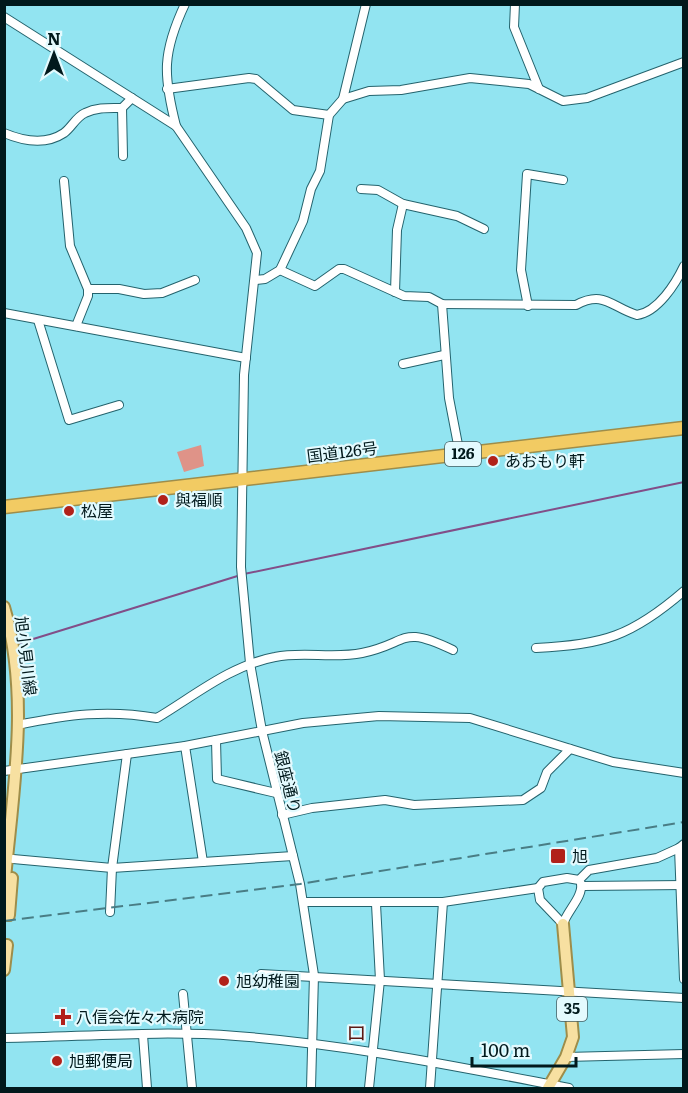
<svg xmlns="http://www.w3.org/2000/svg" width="688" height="1093" font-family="Literata,'Noto Sans JP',serif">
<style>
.green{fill:#df9388}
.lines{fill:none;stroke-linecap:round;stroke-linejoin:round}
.stream{stroke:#824e88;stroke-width:2}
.minor-casing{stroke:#24636d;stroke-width:10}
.major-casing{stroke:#9e8d4a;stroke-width:14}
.highway-casing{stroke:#9e8d4a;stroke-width:15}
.minor{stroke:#fff;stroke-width:8}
.major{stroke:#f7e0a1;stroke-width:10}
.highway{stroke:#f2cb63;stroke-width:12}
.rail{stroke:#497d85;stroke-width:2;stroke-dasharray:12 6;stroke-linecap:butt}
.poi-dot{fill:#b1211a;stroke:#e3fafe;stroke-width:2}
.labels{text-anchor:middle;stroke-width:4.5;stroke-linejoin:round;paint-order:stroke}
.shield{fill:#e3fafe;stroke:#455c60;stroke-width:1.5}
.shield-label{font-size:15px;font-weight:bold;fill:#01191c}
.street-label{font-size:16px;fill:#01191c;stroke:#e3fafe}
.poi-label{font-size:16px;fill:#01191c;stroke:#e3fafe;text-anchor:start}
.quarter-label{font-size:20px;fill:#5d1913;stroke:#e3fafe}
</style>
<rect width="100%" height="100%" fill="#92e4f1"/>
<polygon class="green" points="201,445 204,466 184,472 177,452"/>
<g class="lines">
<polyline class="stream" points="17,644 244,574 684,482"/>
<g class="minor-casing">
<g id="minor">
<polyline points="515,4 514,27 539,89"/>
<polyline points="4,17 176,126 246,228 257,253 244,375 241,567 250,663 262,731 300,884 314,975 311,1088"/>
<polyline points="167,89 249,78 256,79 293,110 329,115"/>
<polyline points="343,99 369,91 401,90 470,78 529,84 563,101 587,98 684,62"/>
<polyline points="122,108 123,156"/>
<path d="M176 126C163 75 162 53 185 4"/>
<path d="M4 133C23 141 46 145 64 133 72 127 76 117 85 113 97 107 109 108 122 108L132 98"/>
<polyline points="64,181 70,246 88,289 88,296 76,326"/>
<polyline points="361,189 378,190 403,204 457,216 484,229"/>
<path d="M280 270 315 286 339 269H344L404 296 429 297 442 304 576 305C604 290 611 307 637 315 658 312 676 283 684 266"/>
<polyline points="256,280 265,279 280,270 303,221 311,189 320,171 329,115 343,99 366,4"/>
<polyline points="88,289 119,289 144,294 162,293 195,280"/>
<polyline points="395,292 397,230 403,204"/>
<polyline points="442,304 449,398 460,455"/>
<polyline points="528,306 521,270 527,174 563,180"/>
<polyline points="4,313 246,358"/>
<polyline points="38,320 69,420 119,405"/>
<polyline points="403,364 444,355"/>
<path d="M536 648C603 645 632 636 684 591"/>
<path d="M17 725C68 715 106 709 157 718 194 696 231 665 275 657 303 651 333 659 362 653 410 643 399 624 453 650"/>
<polyline points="216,740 217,779 276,793"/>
<polyline points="185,746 203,862"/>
<polyline points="4,771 185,746 303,723 379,716 470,718 613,762 684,773"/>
<polyline points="282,815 312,808 385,800 414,805 523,800 541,788 547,772 570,749"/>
<polyline points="684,844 679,848 684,979"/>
<polyline points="13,859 112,868 293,856"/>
<polyline points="579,880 589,870 657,858 679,848"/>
<polyline points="583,886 684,885"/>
<polyline points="303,902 443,902 538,888"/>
<polyline points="110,912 112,868 127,754"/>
<polyline points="563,924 540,900 538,888 543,882 567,878 579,880"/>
<path d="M563 924C567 911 583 897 581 884"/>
<polyline points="261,974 684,998"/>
<polyline points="183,994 192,1088"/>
<polyline points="143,1035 147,1088"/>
<path d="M4 1038C81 1037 160 1030 236 1036 348 1044 459 1067 569 1088"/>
<polyline points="566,1057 684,1054"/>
<polyline points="369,1088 380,980 376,904"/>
<polyline points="430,1088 443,902"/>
</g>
</g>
<g class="major-casing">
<g id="major">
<path d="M4 607C31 697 12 797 4 889"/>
<polyline points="4,915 9,915 12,878"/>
<polyline points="4,945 7,945 4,970"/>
<polyline points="548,1088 566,1057 573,1037 563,924"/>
</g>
</g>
<g class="highway-casing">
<polyline id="highway" points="4,507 684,428"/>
</g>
<use href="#minor" class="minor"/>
<use href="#major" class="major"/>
<use href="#highway" class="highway"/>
<polyline class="rail" points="4,921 300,884 684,822"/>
</g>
<g class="poi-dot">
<circle cx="493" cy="461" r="6"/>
<circle cx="163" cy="500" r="6"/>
<circle cx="69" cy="511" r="6"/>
<rect x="550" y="848" width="16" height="16" rx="3"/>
<circle cx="224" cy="981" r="6"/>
<path d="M60 1008h6v6h6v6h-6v6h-6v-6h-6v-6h6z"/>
<circle cx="57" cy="1061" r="6"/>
</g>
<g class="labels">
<g class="shield">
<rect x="445" y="442" width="36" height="24" rx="4.5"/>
<rect x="557" y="997" width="30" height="24" rx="4.5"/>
</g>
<g class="shield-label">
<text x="463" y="459">126</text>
<text x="572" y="1014">35</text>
</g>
<g class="street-label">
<text transform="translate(342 452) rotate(-7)" y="6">国道126号</text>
<text transform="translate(26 656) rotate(83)" y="6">旭小見川線</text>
<text transform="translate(288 782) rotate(76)" y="6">銀座通り</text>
</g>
<g class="poi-label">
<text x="505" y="467">あおもり軒</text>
<text x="175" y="506">與福順</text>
<text x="81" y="517">松屋</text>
<text x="572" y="862">旭</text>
<text x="236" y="987">旭幼稚園</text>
<text x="76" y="1023">八信会佐々木病院</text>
<text x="69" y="1067">旭郵便局</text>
</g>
<g class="quarter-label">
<text x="356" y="1040">ロ</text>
</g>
</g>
<rect width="688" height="1093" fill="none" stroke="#01191c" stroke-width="12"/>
<g transform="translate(54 54)" stroke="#e3fafe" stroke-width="4.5" paint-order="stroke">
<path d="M0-4.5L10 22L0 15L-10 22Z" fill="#01191c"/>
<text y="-9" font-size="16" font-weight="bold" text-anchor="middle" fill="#01191c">N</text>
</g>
<path d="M472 1057v9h104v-9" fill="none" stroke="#01191c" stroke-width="3"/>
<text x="481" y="1057" font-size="18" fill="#01191c" stroke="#e3fafe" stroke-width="4.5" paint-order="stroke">100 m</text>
</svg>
